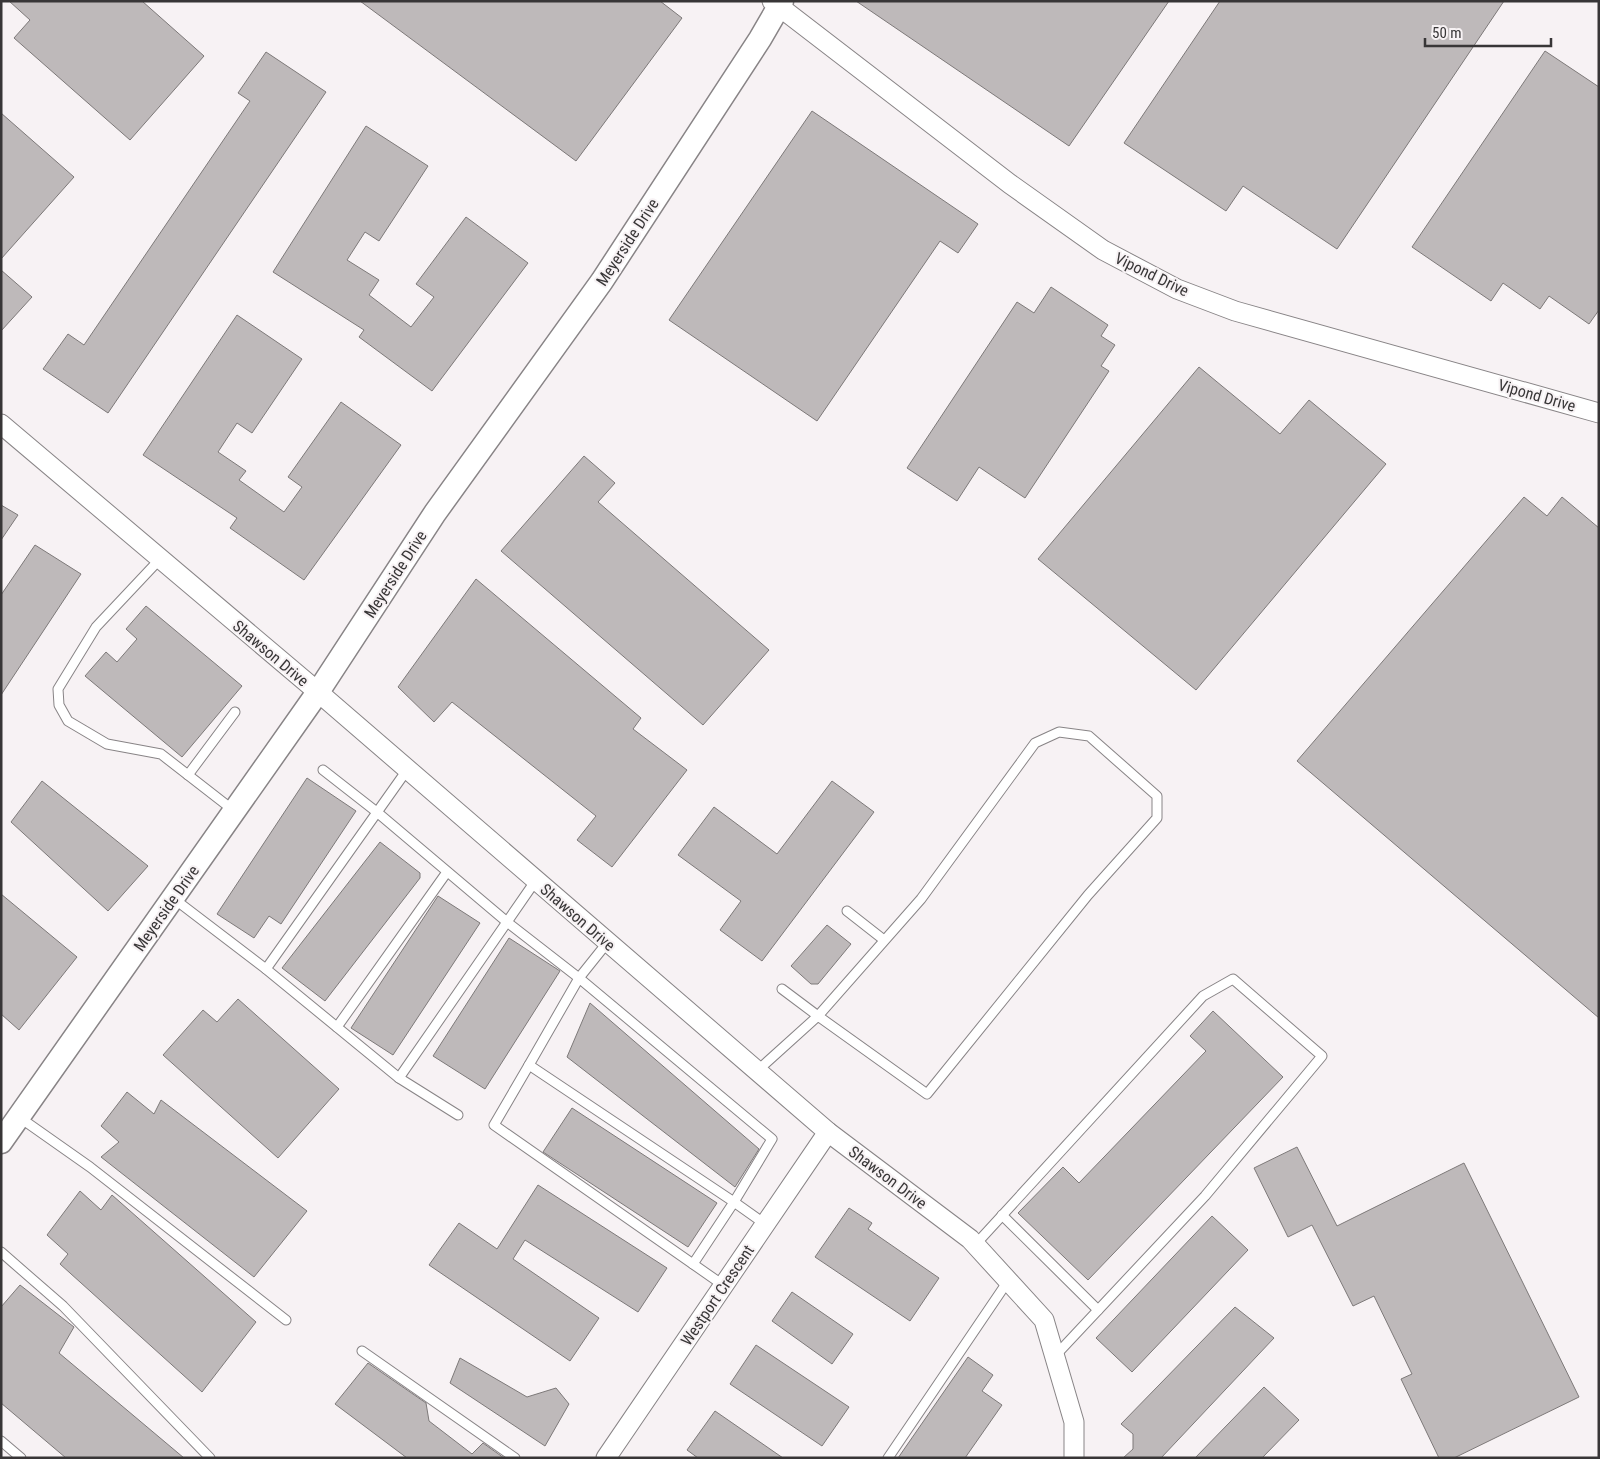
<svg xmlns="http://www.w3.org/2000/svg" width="1600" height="1459" font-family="'Roboto Condensed',sans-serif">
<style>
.building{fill:#beb9ba;stroke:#7d7979}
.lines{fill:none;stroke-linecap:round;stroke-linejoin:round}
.service-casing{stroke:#888486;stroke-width:11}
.minor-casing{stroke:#888486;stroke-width:21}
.tertiary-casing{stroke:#888486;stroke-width:25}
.service{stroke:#fff;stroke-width:9}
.minor{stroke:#fff;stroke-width:19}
.tertiary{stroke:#fff;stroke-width:22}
.labels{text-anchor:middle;stroke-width:4;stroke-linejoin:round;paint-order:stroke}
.street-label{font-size:16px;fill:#383637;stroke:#f7f2f4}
</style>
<rect width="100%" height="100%" fill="#f7f2f4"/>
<g class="building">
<polygon points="9,1 142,1 204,56 130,140 14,38 30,20"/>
<polygon points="360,1 660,1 682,18 576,161"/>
<polygon points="856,1 1169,1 1069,146"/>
<polygon points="1220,1 1504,1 1337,249 1243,186 1226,211 1124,143"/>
<polygon points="1545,51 1599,87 1599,310 1589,324 1549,296 1540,309 1503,283 1491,301 1412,247"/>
<polygon points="266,52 326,92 108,413 43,369 68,334 84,345 250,101 238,93"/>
<polygon points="812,111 978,224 958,253 940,241 817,421 669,320"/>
<polygon points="1,113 74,177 1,259"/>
<polygon points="366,126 428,166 379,241 365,232 347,260 379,280 369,295 411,327 434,297 416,284 466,217 528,263 432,391 359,337 364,330 273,272"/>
<polygon points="1,270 32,297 1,331"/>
<polygon points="1051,287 1108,325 1101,336 1115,345 1101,366 1109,371 1025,498 979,467 957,501 907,468 1017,302 1034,313"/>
<polygon points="237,315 302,359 252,433 237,423 218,452 246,471 239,480 284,512 302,487 288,477 341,402 401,445 304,580 230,528 237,518 143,455"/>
<polygon points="1199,367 1280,434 1309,400 1386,464 1196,690 1038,559"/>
<polygon points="584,456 615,483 598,502 769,650 703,725 501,551"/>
<polygon points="1524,497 1547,516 1562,497 1599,528 1599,1018 1297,761"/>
<polygon points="1,505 18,515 1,540"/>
<polygon points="35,545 81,574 1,695 1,595"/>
<polygon points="476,579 641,718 633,729 687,770 612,867 577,840 596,816 452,702 434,722 398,687"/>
<polygon points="146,606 242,686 182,757 85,676 106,652 117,662 137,639 126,629"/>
<polygon points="307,778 356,811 281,924 269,916 254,938 217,914"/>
<polygon points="42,781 148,866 108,911 11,822"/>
<polygon points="832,781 874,812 762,961 720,930 741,901 678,855 714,807 777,854"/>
<polygon points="380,842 420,873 420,878 325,1001 282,968"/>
<polygon points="1,894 77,957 19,1030 1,1014"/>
<polygon points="438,896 480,923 393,1055 351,1028"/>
<polygon points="827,925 851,944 818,984 811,984 791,966"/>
<polygon points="509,938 560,971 485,1089 433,1056"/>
<polygon points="238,999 339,1089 278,1158 163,1055 203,1010 217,1022"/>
<polygon points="590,1003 759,1149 735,1187 567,1057"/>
<polygon points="1213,1011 1283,1077 1088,1280 1018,1213 1063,1167 1079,1183 1206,1051 1190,1036"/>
<polygon points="127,1092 154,1114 161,1100 307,1211 254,1277 101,1157 119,1142 101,1126"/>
<polygon points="572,1108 717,1203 688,1247 543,1152"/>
<polygon points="1297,1147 1337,1226 1464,1163 1579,1397 1454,1458 1439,1458 1401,1379 1412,1374 1374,1296 1353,1306 1312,1225 1288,1237 1254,1168"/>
<polygon points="538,1185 667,1268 638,1312 525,1240 513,1259 599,1318 570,1361 429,1265 459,1223 497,1249"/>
<polygon points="80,1191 101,1210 112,1195 256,1322 202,1392 60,1264 68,1254 47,1235"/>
<polygon points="849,1208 872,1223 868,1229 939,1278 910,1321 815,1257"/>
<polygon points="1212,1216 1248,1250 1132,1372 1096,1338"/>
<polygon points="20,1285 74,1327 59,1353 184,1458 66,1458 1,1403 1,1307"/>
<polygon points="792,1292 853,1334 832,1364 772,1321"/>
<polygon points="1235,1307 1274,1338 1161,1458 1123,1458 1133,1449 1133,1434 1121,1424"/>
<polygon points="756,1345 849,1407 822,1446 730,1384"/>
<polygon points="968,1357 993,1375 982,1391 1002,1405 965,1458 898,1458"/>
<polygon points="460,1358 527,1397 556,1388 569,1404 545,1446 450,1383"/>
<polygon points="368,1363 426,1403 429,1421 472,1454 483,1443 504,1458 407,1458 335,1404"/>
<polygon points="1264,1387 1299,1420 1262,1458 1195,1458"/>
<polygon points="715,1411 783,1458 698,1458 687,1450"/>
</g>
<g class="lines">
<g class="service-casing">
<g id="service">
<polyline points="160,559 96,627 58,689 59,705 68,721 107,744 161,754 233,810"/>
<polyline points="323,770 378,813 507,922 579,978 607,943"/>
<polyline points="407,770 266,969 399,1078 536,880"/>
<polyline points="188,775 235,712"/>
<polyline points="173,898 266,969"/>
<polyline points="847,911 884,940"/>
<polyline points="337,1027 447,872"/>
<polyline points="529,1065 494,1125 723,1285"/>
<polyline points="757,1071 818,1016 921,899 1035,743 1059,732 1089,736 1157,796 1157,818 1088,895 927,1094 818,1016 782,989"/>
<polyline points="399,1078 458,1115"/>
<polyline points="19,1117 90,1167 286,1320"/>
<polyline points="1002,1215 1098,1310"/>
<polyline points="975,1245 1203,996 1233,979 1322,1056 1205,1196 1055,1356"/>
<polyline points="1,1252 63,1306 210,1458"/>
<polyline points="693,1264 734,1202 772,1139 579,978 529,1065 734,1202 765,1224"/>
<polyline points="362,1351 515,1458"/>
<polyline points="1,1441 21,1458"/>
<polyline points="888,1458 1008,1281"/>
</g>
</g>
<g class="minor-casing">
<g id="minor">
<polyline points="772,1 1010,184 1103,250 1177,289 1235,311 1599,413"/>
<polyline points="1,424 318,692 828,1132 970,1239 1044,1320 1074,1422 1074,1458"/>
<polyline points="606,1458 828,1132"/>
</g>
</g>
<g class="tertiary-casing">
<polyline id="tertiary" points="1,1142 318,692 435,513 602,281 760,39 782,1"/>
</g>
<use href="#service" class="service"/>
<use href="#minor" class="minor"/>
<use href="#tertiary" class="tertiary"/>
</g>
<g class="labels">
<g class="street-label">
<text transform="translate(627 242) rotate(-57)" y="6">Meyerside Drive</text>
<text transform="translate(1152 274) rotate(26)" y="6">Vipond Drive</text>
<text transform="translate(1537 395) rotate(16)" y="6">Vipond Drive</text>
<text transform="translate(395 574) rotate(-57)" y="6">Meyerside Drive</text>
<text transform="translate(271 653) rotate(40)" y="6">Shawson Drive</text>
<text transform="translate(166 908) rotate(-55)" y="6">Meyerside Drive</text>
<text transform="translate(578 917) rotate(41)" y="6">Shawson Drive</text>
<text transform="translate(888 1177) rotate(37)" y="6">Shawson Drive</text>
<text transform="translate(717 1295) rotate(-56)" y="6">Westport Crescent</text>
</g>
</g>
<rect width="1600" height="1459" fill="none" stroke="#383637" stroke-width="5"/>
<path d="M1425 38v8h126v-8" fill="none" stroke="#383637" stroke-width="2.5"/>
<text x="1432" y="38" font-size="15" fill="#383637" stroke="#f7f2f4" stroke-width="4" paint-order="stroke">50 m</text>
</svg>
